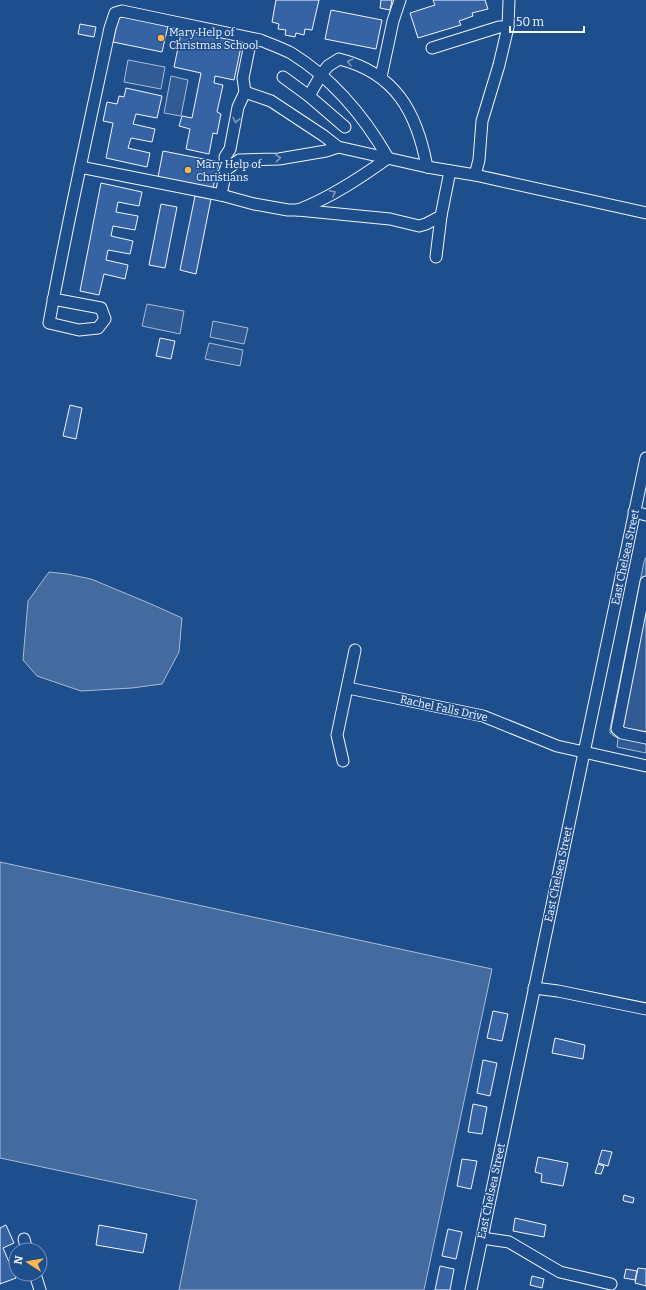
<svg xmlns="http://www.w3.org/2000/svg" width="646" height="1290" font-family="Bitter,serif">
<style>
.built{fill:#305b95;stroke:#a8bbd7}
.water{fill:#446ba0;stroke:#a8bbd7}
.building{fill:#3563a3;stroke:#f2f6ff}
.lines{fill:none;stroke-linecap:round;stroke-linejoin:round}
.minor-casing{stroke:#f2f6ff;stroke-width:13}
.minor{stroke:#1f4e8c;stroke-width:11}
.oneway{stroke:#7e9ac0}
.poi-dot{fill:#ffb74d;stroke:#1f4e8c;stroke-width:1.5}
.labels{text-anchor:middle;stroke-width:3;stroke-linejoin:round;paint-order:stroke}
.poi-label{font-size:11px;fill:#f2f6ff;stroke:#1f4e8c;text-anchor:start}
.street-label{font-size:11px;fill:#f2f6ff;stroke:#1f4e8c}
</style>
<rect width="100%" height="100%" fill="#1f4e8c"/>
<g class="built">
<polygon points="128,60 165,67 161,89 124,82"/>
<polygon points="171,76 188,80 181,116 164,113"/>
<polygon points="147,304 184,311 180,334 142,326"/>
<polygon points="213,321 248,328 244,344 210,337"/>
<polygon points="209,343 243,350 240,366 205,359"/>
<polygon points="646,557 646,753 617,747 618,738 614,736 610,733 610,729 644,562"/>
</g>
<g class="water">
<polygon points="49,572 67,574 91,579 151,604 182,618 179,652 162,684 132,688 81,691 37,676 23,660 28,601"/>
<polygon points="0,862 492,969 424,1290 179,1290 197,1200 0,1158"/>
</g>
<g class="building">
<polygon points="276,0 319,0 312,30 305,29 304,35 296,33 295,37 285,35 286,30 278,29 279,24 272,22"/>
<polygon points="381,0 392,0 390,10 380,8"/>
<polygon points="433,0 485,0 488,9 472,13 473,16 459,21 461,25 418,38 410,13 435,5"/>
<polygon points="331,10 382,20 376,49 325,39"/>
<polygon points="119,15 168,26 162,52 113,42"/>
<polygon points="80,24 96,27 94,37 78,34"/>
<polygon points="182,29 242,42 234,80 215,76 214,83 223,85 217,112 221,114 217,134 213,133 209,154 186,149 190,129 179,126 182,116 192,118 201,73 174,67"/>
<polygon points="126,88 162,96 157,118 136,114 133,124 155,129 152,142 131,138 128,148 150,153 147,167 106,158 113,123 103,121 107,102 117,104 119,96 124,97"/>
<polygon points="163,151 219,162 213,188 158,177"/>
<polygon points="101,183 142,192 139,206 118,202 116,212 138,216 135,230 113,226 111,236 133,241 130,254 108,250 106,260 128,265 125,279 104,274 99,295 80,291"/>
<polygon points="195,196 211,199 196,274 180,270"/>
<polygon points="161,204 177,207 165,268 149,265"/>
<polygon points="160,338 175,341 171,359 156,356"/>
<polygon points="70,405 82,408 76,439 63,436"/>
<polygon points="493,1011 508,1014 502,1041 487,1038"/>
<polygon points="555,1038 585,1045 583,1059 552,1053"/>
<polygon points="483,1060 497,1063 490,1096 477,1093"/>
<polygon points="473,1104 487,1107 482,1134 468,1132"/>
<polygon points="602,1150 612,1152 608,1166 598,1163"/>
<polygon points="538,1157 568,1163 563,1186 541,1182 542,1174 535,1172"/>
<polygon points="462,1159 477,1161 471,1189 457,1186"/>
<polygon points="598,1164 604,1166 601,1174 595,1173"/>
<polygon points="624,1195 634,1198 633,1203 624,1201 623,1200"/>
<polygon points="515,1218 546,1225 544,1237 513,1231"/>
<polygon points="6,1225 14,1243 3,1248 16,1278 0,1284 0,1228"/>
<polygon points="99,1225 147,1234 143,1253 96,1245"/>
<polygon points="448,1229 462,1232 456,1259 442,1256"/>
<polygon points="440,1266 454,1269 450,1290 435,1290"/>
<polygon points="638,1268 646,1269 646,1286 635,1283"/>
<polygon points="626,1269 637,1271 635,1280 624,1278"/>
<polygon points="532,1276 544,1279 542,1288 530,1285"/>
</g>
<g class="lines">
<g class="minor-casing">
<g id="minor">
<polyline points="508,27 509,0"/>
<polyline points="432,48 499,27 508,27 499,65 482,121 479,160 475,175 646,213"/>
<polyline points="283,77 309,96"/>
<polyline points="381,77 393,21 400,0"/>
<path d="M345 127 309 96 321 75 328 66 339 59C396 73 417 113 427 167L475 175"/>
<polyline points="338,147 427,167"/>
<polyline points="80,167 221,195 254,204 288,210 298,210 390,219 419,226 426,224 441,216 450,171"/>
<polyline points="226,170 239,160 279,159 326,151 338,147 324,136 271,101 245,92"/>
<path d="M221 195 226 170 225 157 230 149 238 107 245 92 243 78 250 44 260 40C270 44 281 48 291 53 333 79 364 116 388 158 360 178 330 198 298 210"/>
<polyline points="436,257 441,216"/>
<path d="M53 299 101 308 105 319 98 328 79 330 49 323C67 224 89 126 110 28L115 13 122 11 260 40"/>
<polyline points="634,512 646,515"/>
<polyline points="646,582 617,729 622,733 646,738"/>
<polyline points="348,688 483,716 557,746 646,766"/>
<polyline points="343,761 337,735 355,650"/>
<polyline points="534,988 558,991 646,1009"/>
<polyline points="482,1238 509,1242 560,1272 611,1284"/>
<polyline points="24,1239 27,1250"/>
<polyline points="35,1274 40,1290"/>
<polyline points="471,1290 646,458"/>
</g>
</g>
<use href="#minor" class="minor"/>
</g>
<defs><path id="oneway-chevron" d="M-2-3.5L2.5 0L-2 3.5" fill="none" stroke-width="1.6" stroke-linecap="round" stroke-linejoin="round"/></defs>
<g class="oneway">
<use href="#oneway-chevron" transform="translate(350 62) rotate(-166)"/>
<use href="#oneway-chevron" transform="translate(236 120) rotate(102)"/>
<use href="#oneway-chevron" transform="translate(278 158) rotate(-6)"/>
<use href="#oneway-chevron" transform="translate(333 193) rotate(-28)"/>
</g>
<g class="poi-dot">
<circle cx="161" cy="38" r="4"/>
<circle cx="188" cy="170" r="4"/>
</g>
<g class="labels">
<g class="poi-label">
<text x="169" y="36">Mary Help of<tspan x="169" dy="13">Christmas School</tspan></text>
<text x="196" y="168">Mary Help of<tspan x="196" dy="13">Christians</tspan></text>
</g>
<g class="street-label">
<text transform="translate(625 557) rotate(-78)" y="4">East Chelsea Street</text>
<text transform="translate(444 708) rotate(12)" y="4">Rachel Falls Drive</text>
<text transform="translate(558 874) rotate(-78)" y="4">East Chelsea Street</text>
<text transform="translate(491 1191) rotate(-78)" y="4">East Chelsea Street</text>
</g>
</g>
<g transform="translate(28 1262) rotate(282)"><circle r="19" fill="#1f4e8c" stroke="#7391ba"/>
<path d="M0-3L7 15L0 10L-7 15Z" fill="#ffb74d"/>
<text y="-6" font-size="11" font-weight="bold" text-anchor="middle" fill="#f2f6ff">N</text>
</g>
<path d="M510 26v6h74v-6" fill="none" stroke="#f2f6ff" stroke-width="2"/>
<text x="516" y="26" font-size="12" fill="#f2f6ff" stroke="#1f4e8c" stroke-width="3" paint-order="stroke">50 m</text>
</svg>
